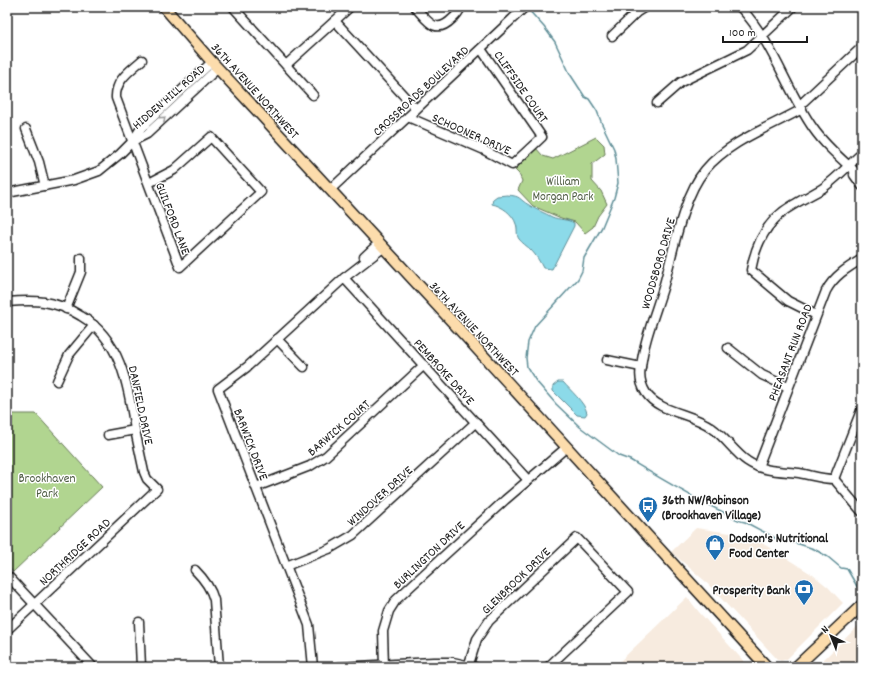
<svg xmlns="http://www.w3.org/2000/svg" width="869" height="674" font-family="Dekko,sans-serif">
<style>
.built{fill:#f7ebdf}
.green{fill:#b1d590;stroke:#667856}
.water{fill:#8cdae9;stroke:#5f8e97}
.lines{fill:none;stroke-linecap:round;stroke-linejoin:round}
.stream{stroke:#5f8e97;stroke-width:1.5}
.minor-casing{stroke:#1c1c1c;stroke-width:11}
.major-casing{stroke:#1c1c1c;stroke-width:13}
.minor{stroke:#fff;stroke-width:8}
.major{stroke:#fcdcac;stroke-width:10}
.oneway{stroke:#999}
.labels{text-anchor:middle;stroke-width:3;stroke-linejoin:round;paint-order:stroke}
.street-label{font-size:13px;fill:#1c1c1c;stroke:#fff}
.park-label{font-size:13px;fill:#505d45;stroke:#fff}
.poi-label{font-size:13px;font-weight:bold;fill:#1c1c1c;stroke:#fff;text-anchor:start}
</style>
<rect width="100%" height="100%" fill="#fff"/>
<filter id="ink" filterUnits="userSpaceOnUse"><feTurbulence type="fractalNoise" baseFrequency=".025" numOctaves="2"/><feDisplacementMap in="SourceGraphic" scale="8" xChannelSelector="R" yChannelSelector="G"/><feConvolveMatrix kernelMatrix="1 2 1 2 8 2 1 2 1" color-interpolation-filters="sRGB"/></filter>
<g filter="url(#ink)">
<g class="built">
<polygon points="696,528 751,536 813,575 828,587 843,603 787,659 781,661 777,659 705,581 671,552"/>
<polygon points="687,597 699,612 749,667 614,667"/>
<polygon points="862,622 862,667 816,667"/>
</g>
<g class="green">
<polygon points="596,137 604,145 605,154 592,164 592,181 601,191 607,204 598,216 593,227 585,233 575,222 561,218 533,206 518,190 522,181 519,174 515,170 519,166 522,160 535,147 543,156 553,159"/>
<polygon points="7,414 36,414 102,487 13,572 7,565"/>
</g>
<g class="water">
<path d="M507 195C522 196 518 199 529 205 536 210 545 213 552 217 559 220 568 219 574 223V226L552 269 543 268C540 262 536 255 531 250 527 246 522 243 519 239 516 235 518 229 516 224 513 214 502 206 492 204L493 199 497 196Z"/>
<path d="M558 382H563C570 390 585 403 587 413L585 416 577 415 553 391V386Z"/>
</g>
<g class="lines">
<path class="stream" d="M527 8 544 27 555 42 570 74 585 97 589 99 597 111 602 124 614 149 616 159 618 183 614 198 602 227 584 258 582 271 578 279 535 326 528 342 526 358 527 367 536 381 556 404 580 427 619 456 630 460C660 478 691 497 723 512 730 515 736 521 745 522L777 539 799 544 814 549 828 557 841 568 847 569 858 588 862 591"/>
<g class="minor-casing">
<g id="minor">
<polyline points="233,7 313,95"/>
<path d="M415 7C427 20 435 36 452 19 456 16 459 12 461 7"/>
<path d="M740 7C773 42 786 89 813 128 826 147 845 162 862 178"/>
<polyline points="335,21 416,109"/>
<polyline points="612,36 637,12 645,7"/>
<path d="M142 60C130 71 115 80 116 98L180 267 261 192 211 137 174 170 149 183"/>
<polyline points="286,65 350,7"/>
<polyline points="657,103 681,82 747,50 793,7"/>
<polyline points="800,105 862,47"/>
<path d="M802 109C770 127 729 141 705 170 682 197 673 254 663 288 655 314 644 340 641 367 639 376 641 385 646 393 659 413 693 413 712 428 725 437 734 452 747 461 763 472 780 471 799 473 811 475 822 479 834 479"/>
<polyline points="408,117 482,149 512,165 542,137 481,49"/>
<polyline points="26,129 39,162 45,186"/>
<polyline points="135,140 147,134 218,68"/>
<polyline points="854,175 862,186"/>
<polyline points="330,190 525,7"/>
<polyline points="7,193 74,180 99,171 120,154 132,142 141,128 212,62"/>
<polyline points="364,257 379,243"/>
<polyline points="344,278 528,480"/>
<path d="M7 302C19 301 32 300 44 302 57 304 70 309 81 316 122 340 128 387 135 430 138 444 141 458 144 472L147 479 157 489 7 630"/>
<polyline points="66,309 81,272 81,258"/>
<path d="M816 315 788 301 751 270C756 242 768 219 793 205 803 199 813 194 823 188 837 178 849 165 862 153"/>
<polyline points="277,339 304,367"/>
<polyline points="728,348 762,375 788,387"/>
<polyline points="607,360 641,367"/>
<polyline points="57,381 69,355 94,325"/>
<polyline points="108,435 135,430"/>
<path d="M758 467 826 291C834 276 847 268 862 259"/>
<polyline points="834,479 862,408"/>
<polyline points="834,479 862,512"/>
<polyline points="256,487 310,466 326,456 424,365"/>
<polyline points="286,566 329,549 353,535 476,422"/>
<path d="M195 570C204 579 211 588 214 600L219 667"/>
<polyline points="7,575 93,667"/>
<polyline points="139,622 141,667"/>
<polyline points="313,667 309,625 218,389 247,367 344,278 383,248"/>
<polyline points="339,667 433,662 453,662 475,667"/>
<polyline points="384,667 383,631 389,611 396,600 412,585 505,500 567,447"/>
<polyline points="468,667 477,639 489,621 577,538 628,592 548,667"/>
</g>
</g>
<g class="major-casing">
<g id="major">
<polyline points="164,7 212,62 459,329 767,667"/>
<polyline points="796,667 862,605"/>
</g>
</g>
<use href="#minor" class="minor"/>
<use href="#major" class="major"/>
</g>
<defs><path id="oneway-chevron" d="M-2-3.5L2.5 0L-2 3.5" fill="none" stroke-width="1.6" stroke-linecap="round" stroke-linejoin="round"/></defs>
<use class="oneway" href="#oneway-chevron" transform="translate(163 119) rotate(-43)"/>
</g>
<defs>
<g id="bus-pin" transform="scale(1)"><path d="M0 17L-7.5 6A9.5 9.5 0 1 1 7.5 6Z" fill="#1f6fb2" stroke="#fff"/><path d="M-5-6H5V4H4V6H2V4H-2V6H-4V4H-5ZM-3.5-4V0h7V-4ZM-3.5 1.2v1.5H-2V1.2ZM2 1.2v1.5H3.5V1.2Z" fill="#fff"/></g>
<g id="shop-pin" transform="scale(1)"><path d="M0 17L-7.5 6A9.5 9.5 0 1 1 7.5 6Z" fill="#1f6fb2" stroke="#fff"/><path d="M-5-2.5h2.3a2.7 3.5 0 0 1 5.4 0H5L5.5 6h-11ZM-1.5-2.5h3a1.5 2.3 0 0 0-3 0Z" fill="#fff"/></g>
<g id="bank-pin" transform="scale(1)"><path d="M0 17L-7.5 6A9.5 9.5 0 1 1 7.5 6Z" fill="#1f6fb2" stroke="#fff"/><path d="M-6-4H6V4H-6ZM0-2.3a2.3 2.3 0 1 0 0 4.6a2.3 2.3 0 1 0 0-4.6Z" fill="#fff"/></g>
</defs>
<g fill-rule="evenodd">
<use href="#bus-pin" x="648" y="506"/>
<use href="#shop-pin" x="715" y="544"/>
<use href="#bank-pin" x="804" y="589"/>
</g>
<g class="labels">
<g class="street-label">
<text transform="translate(522 86) rotate(55)" y="5">CLIFFSIDE COURT</text>
<text transform="translate(256 90) rotate(48)" y="5">36TH AVENUE NORTHWEST</text>
<text transform="translate(420 90) rotate(-43)" y="5">CROSSROADS BOULEVARD</text>
<text transform="translate(168 96) rotate(-41)" y="5">HIDDEN HILL ROAD</text>
<text transform="translate(472 133) rotate(24)" y="5">SCHOONER DRIVE</text>
<text transform="translate(174 218) rotate(69)" y="5">GUILFORD LANE</text>
<text transform="translate(657 263) rotate(-74)" y="5">WOODSBORO DRIVE</text>
<text transform="translate(475 328) rotate(47)" y="5">36TH AVENUE NORTHWEST</text>
<text transform="translate(789 352) rotate(-69)" y="5">PHEASANT RUN ROAD</text>
<text transform="translate(445 371) rotate(48)" y="5">PEMBROKE DRIVE</text>
<text transform="translate(142 405) rotate(78)" y="5">DANFIELD DRIVE</text>
<text transform="translate(338 427) rotate(-41)" y="5">BARWICK COURT</text>
<text transform="translate(252 444) rotate(69)" y="5">BARWICK DRIVE</text>
<text transform="translate(379 495) rotate(-42)" y="5">WINDOVER DRIVE</text>
<text transform="translate(74 551) rotate(-43)" y="5">NORTHRIDGE ROAD</text>
<text transform="translate(428 554) rotate(-43)" y="5">BURLINGTON DRIVE</text>
<text transform="translate(515 580) rotate(-44)" y="5">GLENBROOK DRIVE</text>
</g>
<g class="park-label">
<text x="563" y="185">William<tspan x="563" dy="15">Morgan Park</tspan></text>
<text x="47" y="482">Brookhaven<tspan x="47" dy="15">Park</tspan></text>
</g>
<g class="poi-label">
<text x="662" y="504">36th NW/Robinson<tspan x="662" dy="15">(Brookhaven Village)</tspan></text>
<text x="729" y="542">Dodson's Nutritional<tspan x="729" dy="15">Food Center</tspan></text>
<text x="790" y="594" text-anchor="end">Prosperity Bank</text>
</g>
</g>
<rect width="869" height="674" fill="none" stroke="#fff" stroke-width="24"/>
<rect x="12" y="12" width="845" height="650" fill="none" stroke="#1c1c1c" stroke-width="1.5" filter="url(#ink)"/>
<g transform="translate(831 636) rotate(317)" stroke="#ffffff" stroke-width="3" paint-order="stroke">
<path d="M0-3L7 15L0 10L-7 15Z" fill="#1c1c1c"/>
<text y="-6" font-size="11" font-weight="bold" text-anchor="middle" fill="#1c1c1c">N</text>
</g>
<path d="M723 36v6h84v-6" fill="none" stroke="#1c1c1c" stroke-width="2"/>
<text x="729" y="36" font-size="12" fill="#1c1c1c" stroke="#ffffff" stroke-width="3" paint-order="stroke">100 m</text>
</svg>
